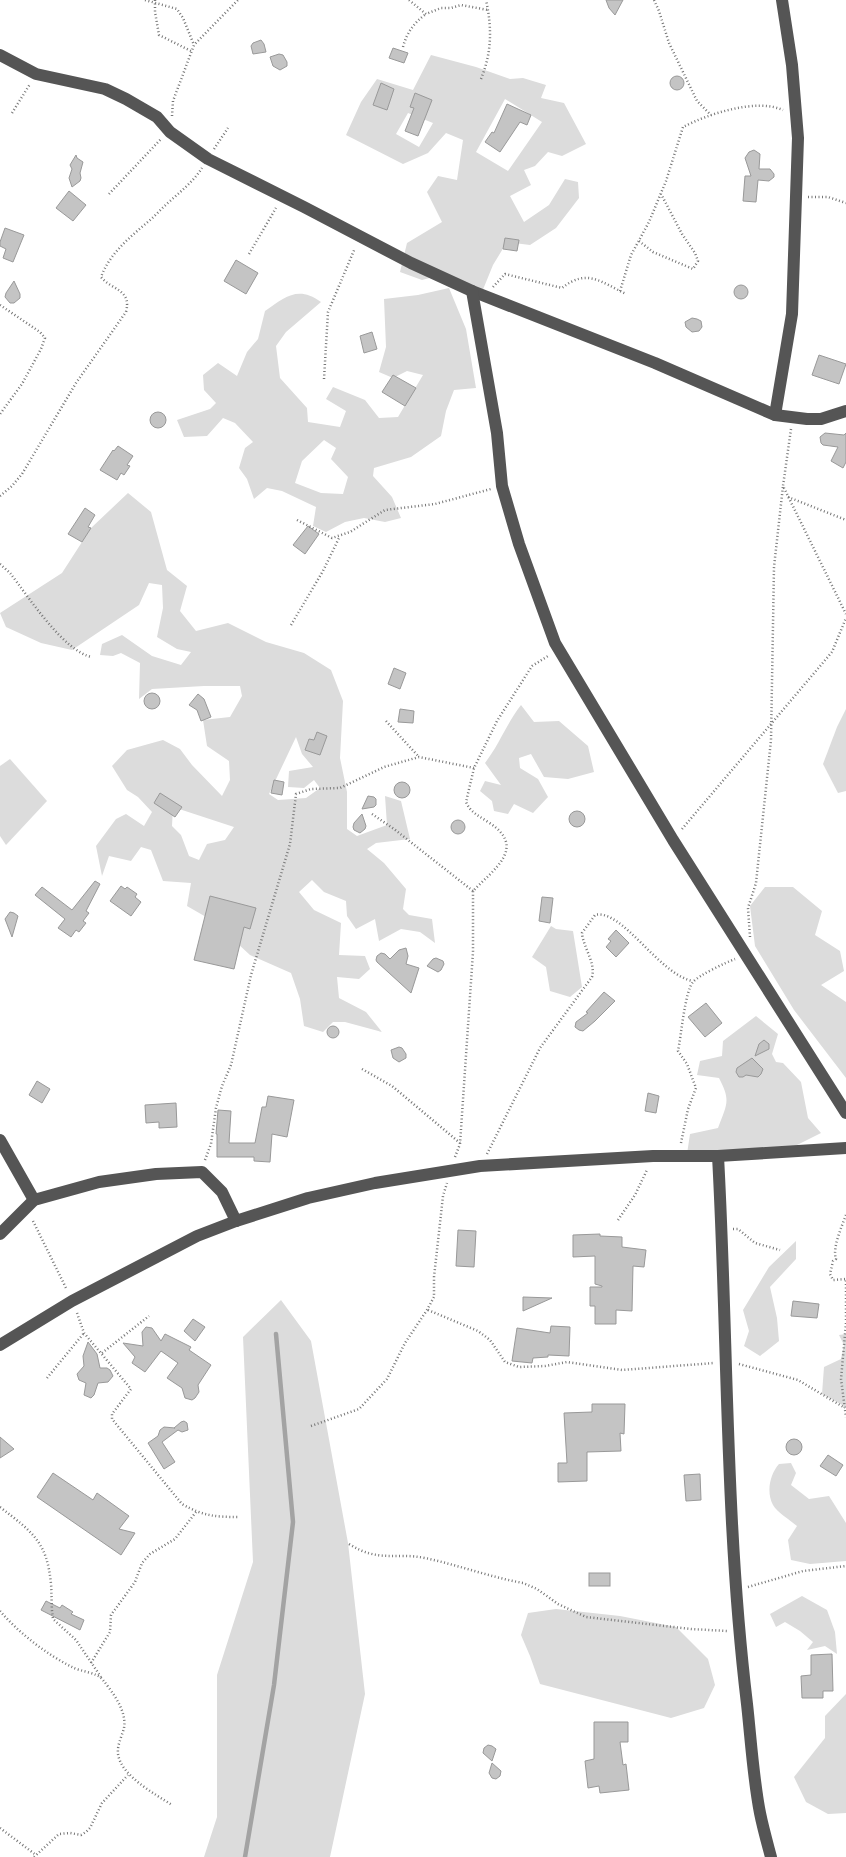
<svg xmlns="http://www.w3.org/2000/svg" width="846" height="1857" font-family="'Archivo Narrow',sans-serif">
<style>
.green{fill:#dcdcdc;fill-rule:evenodd}
.lines{fill:none;stroke-linecap:round;stroke-linejoin:round}
.stream{stroke:#a3a3a3;stroke-width:4.5}
.building{fill:#c4c4c4;stroke:#999}
.path{stroke:#777;stroke-width:2.5;stroke-dasharray:1 2.5;stroke-linecap:butt}
.minor{stroke:#555;stroke-width:12}
</style>
<rect width="100%" height="100%" fill="#fff"/>
<g class="green">
<path d="M431 55 476 67 510 79 523 78 546 85 541 98 564 103 586 144 562 156 548 152 535 166 524 170 531 185 510 196 524 222 549 205 565 179 578 182 579 198 556 228 530 245 507 242 493 265 482 292 445 274 422 280 400 272 407 243 442 222 427 192 438 176 457 180 463 140 446 133 428 153 403 164 346 135 361 102 377 79 413 90ZM505 99 542 122 508 171 476 152ZM408 113 433 123 419 147 396 134Z"/>
<path d="M449 288 466 329 476 388 454 390 446 411 441 436 411 457 374 468 373 476 392 497 401 518 385 522 364 518 345 522 326 532 313 526 316 507 282 491 267 488 254 499 247 479 239 468 245 448 253 442 235 423 223 418 207 436 184 437 177 420 210 409 216 403 204 390 203 375 218 363 237 376 247 352 258 339 265 311C285 297 298 285 321 302L286 332 276 346 280 378 307 408 308 422 340 427 346 411 326 399 333 387 365 400 379 418 398 417 423 375 407 371 393 378 379 372 386 347 384 299 418 295ZM324 440 336 448 331 459 348 477 343 494 321 493 295 483 302 461Z"/>
<path d="M128 493 151 512 167 570 187 586 180 611 196 631 228 623 266 642 304 653 331 670 343 701 340 758 347 792V829L357 836 387 825 385 796 401 801 410 839 376 843 367 849 384 863 406 889 403 909 409 915 432 919 435 943 420 932 401 929 379 941 375 919 356 929 347 916 346 901 324 892 312 880 299 892 314 910 341 923 339 955 365 956 370 969 359 979 337 977 339 998 366 1012 382 1032 345 1022H333L323 1032 304 1026 300 999 291 973 250 955 213 921 187 906 191 883 163 881 151 850 141 847 131 861 109 856 102 876 96 846 116 819 126 814 144 826 152 812 138 797 127 790 112 766 127 750 163 740 180 749 192 765 222 796 230 780 229 761 207 746 203 720 230 717 242 696 240 686H204L152 689 139 699 140 663 121 653 113 656 100 655 102 644 122 635 152 656 181 665 191 652 177 649 157 637 163 608 162 585 149 583 139 605 72 650 41 643 6 627 0 613 62 573 91 528ZM296 737 302 754 313 767 289 771 288 787 304 788 314 780 320 788 306 798 278 800 269 794ZM173 807 234 827 225 840 207 844 199 860 189 856 181 835 172 826Z"/>
<path d="M521 705 534 722 559 721 588 746 594 772 568 779 544 777 531 754 519 758 520 768 538 779 548 797 533 813 514 804 508 814 494 811 492 801 480 791 485 781 501 785 485 763C499 745 507 723 521 705Z"/>
<polygon points="846,709 846,791 838,793 823,764 837,727"/>
<polygon points="10,759 47,801 6,845 0,836 0,766"/>
<polygon points="765,887 793,887 822,911 815,935 840,951 844,971 821,985 846,1002 846,1078 794,1010 755,946 750,906"/>
<polygon points="551,926 556,929 573,931 582,987 570,997 550,991 546,967 532,957"/>
<path d="M756 1016 778 1034 772 1054 776 1062 783 1063 801 1082 808 1118 821 1133 793 1147 687 1154 690 1134 718 1128C727 1104 731 1101 719 1078L697 1075 700 1061 722 1056 723 1041Z"/>
<polygon points="796,1241 796,1259 770,1287 777,1318 779,1341 760,1356 744,1346 749,1331 743,1310 769,1267"/>
<polygon points="281,1300 311,1341 348,1543 365,1694 330,1857 204,1857 217,1817 217,1675 253,1562 243,1337"/>
<polygon points="846,1334 846,1407 822,1394 824,1367 841,1359 844,1345 839,1335"/>
<path d="M791 1463 796 1473 791 1485 809 1499 829 1496 846 1523V1561L810 1564 791 1560 788 1540 797 1526C790 1520 777 1512 773 1505 766 1492 770 1474 779 1464Z"/>
<polygon points="802,1596 827,1610 835,1632 837,1654 825,1646 807,1650 813,1642 800,1631 785,1622 776,1627 770,1614"/>
<polygon points="556,1609 620,1616 676,1627 708,1659 715,1685 704,1708 671,1718 540,1684 530,1656 521,1635 528,1613"/>
<polygon points="846,1694 846,1813 828,1814 806,1802 794,1777 825,1738 825,1716"/>
</g>
<g class="lines">
<polyline class="stream" points="245,1857 274,1685 293,1522 276,1334"/>
</g>
<g class="building">
<polygon points="606,0 623,0 615,15 609,8"/>
<polygon points="261,40 264,44 266,52 253,54 251,46 253,43"/>
<polygon points="393,48 408,53 404,63 389,58"/>
<polygon points="279,54 283,55 287,62 287,66 280,70 273,66 270,57"/>
<circle cx="677" cy="83" r="7"/>
<polygon points="381,83 394,89 387,110 373,105"/>
<polygon points="415,93 432,100 418,136 405,131 414,108 410,107"/>
<polygon points="507,104 531,115 527,125 520,122 500,152 485,142 492,132 494,133"/>
<polygon points="754,150 760,154 759,169 770,169 774,174 774,177 769,181 758,180 756,202 743,201 745,176 751,176 745,158 749,152"/>
<polygon points="76,155 77,158 83,162 80,173 81,178 80,181 72,187 69,178 72,169 70,165"/>
<polygon points="69,191 86,205 73,221 56,208"/>
<polygon points="5,228 24,235 13,262 3,258 6,249 0,246 0,242"/>
<polygon points="505,238 519,240 517,251 503,249"/>
<polygon points="236,260 258,273 246,294 224,281"/>
<polygon points="14,281 20,294 20,298 14,303 10,303 5,297 6,293"/>
<circle cx="741" cy="292" r="7"/>
<polygon points="692,318 697,319 701,321 702,327 699,331 692,332 686,327 685,322"/>
<polygon points="372,332 377,349 364,353 360,336"/>
<polygon points="819,355 846,364 839,384 812,375"/>
<polygon points="393,375 416,388 405,406 382,392"/>
<circle cx="158" cy="420" r="8"/>
<polygon points="825,433 844,435 846,433 846,462 843,468 831,461 838,447 823,445 821,443 820,437"/>
<polygon points="118,446 133,456 127,465 130,466 124,475 121,473 117,480 100,470 113,450 114,451"/>
<polygon points="85,508 95,515 88,527 91,528 82,542 68,534"/>
<polygon points="308,526 319,534 305,554 293,545"/>
<polygon points="394,668 406,673 400,689 388,684"/>
<circle cx="152" cy="701" r="8"/>
<polygon points="198,694 204,699 211,717 201,721 197,710 189,705"/>
<polygon points="400,709 414,711 413,723 398,722"/>
<polygon points="317,732 327,736 320,755 305,750 309,739 314,740"/>
<polygon points="274,780 284,782 282,795 271,793"/>
<circle cx="402" cy="790" r="8"/>
<polygon points="160,793 182,807 175,817 154,803"/>
<polygon points="368,796 374,797 376,799 376,805 374,807 362,809"/>
<circle cx="577" cy="819" r="8"/>
<polygon points="362,814 366,826 365,829 360,833 354,830 353,827 354,823"/>
<circle cx="458" cy="827" r="7"/>
<polygon points="95,881 100,884 86,911 89,913 83,921 86,923 79,932 76,930 71,937 58,928 65,919 35,895 42,887 72,910"/>
<polygon points="121,886 125,889 127,887 137,894 135,897 141,902 131,916 110,901"/>
<polygon points="210,896 256,908 250,929 244,927 234,969 194,960"/>
<polygon points="542,897 553,898 550,923 539,921"/>
<polygon points="10,912 14,913 18,916 12,937 5,919"/>
<polygon points="616,930 629,943 616,957 606,947 611,941 608,939"/>
<polygon points="406,948 408,956 406,964 419,968 411,993 377,962 376,960 377,956 381,953 385,954 390,959 399,950"/>
<polygon points="436,958 443,961 444,964 441,970 438,972 427,966 433,959"/>
<polygon points="604,992 615,1001 595,1021 583,1031 579,1030 575,1027 576,1022 588,1013 586,1012"/>
<polygon points="706,1003 722,1023 705,1037 688,1017"/>
<circle cx="333" cy="1032" r="6"/>
<polygon points="764,1040 769,1044 769,1049 755,1056 759,1044"/>
<polygon points="399,1047 402,1048 406,1054 406,1058 399,1062 393,1058 391,1050"/>
<polygon points="752,1058 763,1069 761,1074 758,1077 746,1075 743,1077 739,1077 736,1072 737,1068"/>
<polygon points="37,1081 50,1089 42,1103 29,1095"/>
<polygon points="648,1093 659,1096 656,1113 645,1111"/>
<polygon points="268,1096 294,1100 287,1137 272,1134 270,1162 254,1161 254,1157 217,1157 217,1134 216,1134 218,1110 231,1111 229,1143 255,1143 262,1107 266,1107"/>
<polygon points="176,1103 177,1127 159,1128 159,1122 146,1123 145,1105"/>
<polygon points="458,1230 476,1231 474,1267 456,1266"/>
<polygon points="600,1234 600,1236 622,1237 622,1247 646,1250 644,1267 633,1266 632,1311 616,1310 616,1324 595,1324 595,1306 590,1306 590,1287 602,1287 602,1286 595,1284 595,1256 573,1257 573,1235"/>
<polygon points="523,1297 552,1298 523,1311"/>
<polygon points="793,1301 819,1304 817,1318 791,1316"/>
<polygon points="193,1319 205,1327 195,1341 184,1331"/>
<polygon points="551,1326 570,1327 569,1356 548,1355 548,1357 533,1358 532,1363 512,1361 517,1328 550,1333"/>
<polygon points="146,1327 152,1328 161,1341 165,1334 191,1347 189,1350 211,1365 198,1385 199,1392 195,1398 192,1400 185,1398 182,1388 167,1378 178,1363 161,1351 145,1372 132,1363 135,1357 123,1343 143,1346 142,1332"/>
<polygon points="88,1342 97,1354 100,1368 107,1368 110,1370 113,1376 108,1382 98,1383 94,1395 91,1398 84,1395 86,1383 79,1380 77,1374 84,1366 83,1356"/>
<polygon points="592,1404 625,1404 624,1434 620,1433 621,1451 587,1452 587,1481 558,1482 558,1463 567,1463 564,1413 592,1412"/>
<polygon points="184,1421 187,1423 188,1430 182,1432 178,1430 162,1442 175,1462 164,1469 148,1443 158,1436 160,1430 164,1427 175,1428 174,1428 181,1422"/>
<polygon points="0,1437 14,1449 0,1458"/>
<circle cx="794" cy="1447" r="8"/>
<polygon points="828,1455 843,1465 836,1476 820,1466"/>
<polygon points="53,1473 93,1500 97,1493 129,1516 119,1529 135,1533 121,1555 37,1497"/>
<polygon points="700,1474 701,1500 686,1501 684,1475"/>
<rect x="589" y="1573" width="21" height="13"/>
<polygon points="46,1601 60,1608 62,1605 73,1612 71,1614 84,1620 80,1630 41,1610"/>
<polygon points="832,1654 833,1691 823,1691 823,1698 802,1698 801,1676 811,1675 811,1655"/>
<polygon points="594,1722 628,1722 628,1742 620,1742 623,1765 626,1764 629,1790 600,1793 599,1786 588,1788 585,1761 594,1759"/>
<polygon points="488,1745 492,1746 496,1749 492,1761 483,1753 484,1748"/>
<polygon points="492,1763 501,1771 500,1776 496,1779 492,1778 489,1773"/>
</g>
<g class="lines">
<g class="path">
<polyline points="145,0 177,9 183,18 194,45"/>
<polyline points="155,0 155,12 159,35 191,51"/>
<polyline points="409,0 426,14 441,8 451,8 461,5 488,10"/>
<polyline points="654,0 659,11 669,43 697,101 711,115"/>
<path d="M403 47C407 32 414 23 426 14"/>
<path d="M481 79C492 52 492 28 486 0"/>
<polyline points="12,113 30,84"/>
<polyline points="172,116 173,101 194,45 238,0"/>
<polyline points="214,149 228,128"/>
<polyline points="109,194 161,139"/>
<polyline points="808,197 828,197 846,203"/>
<polyline points="639,241 653,252 693,269 698,261 695,253 682,234 661,194"/>
<polyline points="249,254 276,208"/>
<path d="M493 287 505 274 562 288C587 268 601 282 626 294"/>
<path d="M620 291 631 255 649 222 666 181 683 127C708 114 756 98 783 110"/>
<polyline points="0,305 40,332 45,338 41,349 22,384 0,414"/>
<polyline points="324,379 328,312 355,248"/>
<polyline points="791,429 783,486 846,614"/>
<path d="M0 496 12 486 22 474 76 383 126 312C132 289 111 290 101 277 110 253 130 237 149 221 156 215 162 208 169 202 181 191 193 182 202 168"/>
<polyline points="788,497 846,520"/>
<polyline points="297,520 332,538 350,532 385,510 435,504 491,489"/>
<path d="M0 564 10 573C28 596 64 652 92 657"/>
<polyline points="291,625 323,571 339,538"/>
<polyline points="386,721 419,757"/>
<polyline points="372,814 394,829 473,891"/>
<polyline points="682,829 832,652 846,618"/>
<polyline points="750,937 748,908 756,883 771,740 774,567 783,486"/>
<polyline points="362,1069 392,1086 460,1143"/>
<path d="M681 1143 688 1109 696 1088 687 1064 678 1051C681 1037 685 991 693 982 699 975 725 963 735 959"/>
<path d="M487 1154 540 1048 592 977C596 963 583 947 582 933L595 915C622 908 659 975 693 981"/>
<path d="M455 1157 460 1144 473 952V891C494 869 528 847 488 822 479 816 470 812 466 802L474 768 497 721 532 666 548 656"/>
<polyline points="205,1160 211,1144 216,1108 222,1086 231,1065 251,975 290,844 296,794 311,789 340,788 384,767 419,757 474,768"/>
<path d="M846 1215C842 1226 832 1248 836 1259L833 1261 830 1274 833 1280 846 1279V1320"/>
<polyline points="618,1220 635,1195 647,1170"/>
<polyline points="33,1221 67,1290"/>
<polyline points="733,1229 738,1229 755,1243 780,1250"/>
<polyline points="428,1310 478,1331 490,1340 505,1362 519,1367 545,1366 567,1362 622,1370 714,1363"/>
<path d="M77 1313 84 1333 131 1389 112 1414V1419L182 1504C203 1516 215 1517 239 1517"/>
<polyline points="846,1323 841,1379 846,1417"/>
<polyline points="102,1353 149,1316"/>
<polyline points="739,1364 798,1380 845,1408"/>
<polyline points="47,1378 84,1333"/>
<polyline points="311,1426 359,1409 387,1379 405,1343 427,1310 434,1297 434,1277 443,1196 447,1183"/>
<path d="M0 1507C32 1532 47 1541 51 1584 52 1596 51 1607 53 1619L76 1640 101 1677"/>
<path d="M349 1544C379 1563 395 1552 425 1558 458 1565 490 1577 523 1583L537 1589 558 1604 586 1617 691 1629 727 1631"/>
<polyline points="748,1587 803,1571 846,1566"/>
<path d="M0 1611C19 1633 46 1654 72 1667 81 1672 97 1672 103 1680 113 1693 127 1711 124 1728 122 1736 117 1745 118 1754 121 1776 155 1794 172 1805"/>
<polyline points="91,1663 110,1632 111,1615 135,1582 142,1563 150,1554 175,1539 196,1512"/>
<polyline points="0,1828 36,1855"/>
<polyline points="34,1857 59,1834 70,1833 81,1835 86,1832 90,1828 102,1803 128,1775"/>
</g>
<g class="minor">
<polyline points="0,55 36,74 105,89 126,99 157,117 170,132 208,159 304,207 411,263 472,291 655,363 775,415 807,419 821,419 846,411"/>
<polyline points="472,291 497,433 502,486 519,544 555,643 673,840 846,1113"/>
<polyline points="775,415 792,314 798,138 792,65 782,0"/>
<polyline points="0,1140 34,1200"/>
<path d="M718 1156C728 1339 725 1522 747 1704 751 1740 753 1777 760 1813 763 1828 767 1842 771 1857"/>
<polyline points="0,1234 34,1200 99,1182 156,1174 202,1172 222,1192 236,1221"/>
<polyline points="0,1345 72,1301 197,1236 236,1221 308,1198 375,1183 480,1166 653,1156 718,1156 846,1148"/>
</g>
</g>
</svg>
